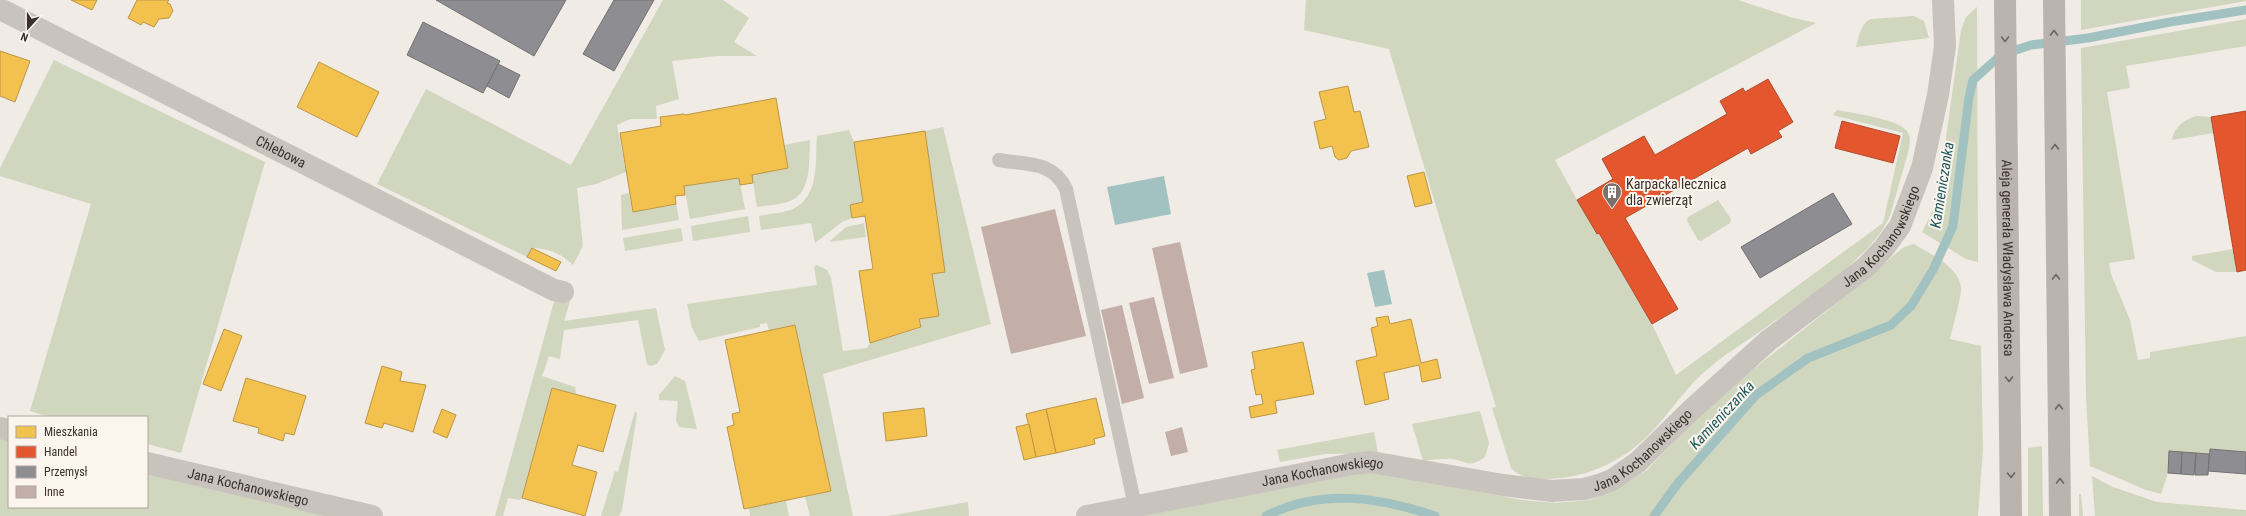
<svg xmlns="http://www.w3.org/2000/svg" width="2246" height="516" font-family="'Roboto Condensed',sans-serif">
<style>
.green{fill:#d1d6bf}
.water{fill:#a1c2c1}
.homes{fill:#f2c14e;stroke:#bb9644}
.shops{fill:#e4572e;stroke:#b14b2d}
.industry{fill:#8d8d92;stroke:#747173}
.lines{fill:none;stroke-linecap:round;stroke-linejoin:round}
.stream{stroke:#a1c2c1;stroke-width:9}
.building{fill:#c3afa7}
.lane{stroke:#c9c3be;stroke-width:14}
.street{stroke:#c9c3be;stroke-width:22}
.secondary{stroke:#bab3ae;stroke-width:22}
.oneway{stroke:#6e645f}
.labels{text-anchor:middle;stroke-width:4;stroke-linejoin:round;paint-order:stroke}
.street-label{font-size:14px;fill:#3b302b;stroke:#fbf5ee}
.poi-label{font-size:14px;fill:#3b302b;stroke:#fbf5ee;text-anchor:start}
.water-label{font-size:15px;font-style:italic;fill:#1f5a5e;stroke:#fbf5ee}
</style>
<rect width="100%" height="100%" fill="#f0ebe5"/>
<g class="green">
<path d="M663 0H723L749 18 734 42 757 56H717L672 61 679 99 656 106 657 119H630L617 125 626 172 596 184 577 188 583 246 573 265C560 253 550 249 532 248L527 257 377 184 426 89 571 165Z"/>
<path d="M1306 0H1738L1790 17 1816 23 1555 160 1596 234 1599 233 1652 324 1676 375 1883 223 1903 133 1833 115 1837 110C1852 113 1897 119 1906 130 1911 135 1910 143 1909 149L1890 216 1882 231 1868 248 1849 266C1819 289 1789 311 1758 333 1742 344 1724 355 1709 368 1688 385 1674 407 1656 427 1628 459 1590 478 1547 479 1535 479 1519 478 1511 468L1492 408 1496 407 1389 49 1304 30Z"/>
<polygon points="2081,0 2246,0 2246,1 2081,30"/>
<polygon points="1977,7 1978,262 1966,259 1922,232 1937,202 1961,30 1966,17"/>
<path d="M1914 16 1924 21 1929 38 1856 47C1859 37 1860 24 1871 19Z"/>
<polygon points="2246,19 2246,46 2126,66 2130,88 2107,92 2135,259 2109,263 2111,274 2130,320 2138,360 2150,358 2150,352 2246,336 2246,452 2210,449 2209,454 2170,451 2168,473 2161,494 2146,490 2090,466 2086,396 2081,48"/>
<polygon points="54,60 265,162 181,453 147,444 147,417 50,417 30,411 91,204 0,176 0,168"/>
<path d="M2197 116 2211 117 2214 133 2172 140C2173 128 2186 118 2197 116Z"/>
<polygon points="943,127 991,324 823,374 853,516 810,516 805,497 831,491 795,325 769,331 767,323 760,324 760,327 699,341 692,328 687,304 817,285 814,267 817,265 827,270 831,278 843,351 867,348 870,343 921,328 919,319 939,316 932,274 945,271 925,131"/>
<path d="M849 130 854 142 863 202 850 205 852 218 842 222 815 243 811 223 761 230 759 216C769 214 783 213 793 209 820 196 815 161 817 136Z"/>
<path d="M810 140C809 159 812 193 790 201 780 205 768 205 757 207L752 175 788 168 784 145Z"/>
<polygon points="739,178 745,209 690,219 684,186"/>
<polygon points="629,193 633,212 676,204 679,220 622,230 621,198 621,195"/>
<polygon points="1718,200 1731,219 1730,223 1701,241 1698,240 1687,221 1688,217"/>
<polygon points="748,216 750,232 693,241 691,226"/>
<polygon points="864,223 866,237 829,242 846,227"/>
<polygon points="681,228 683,241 625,251 623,238"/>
<path d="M1914 244C1930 254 1958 266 1961 287 1962 296 1952 329 1950 339L1981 346 1983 449 1978 516H1143L1370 471 1522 500 1556 503 1590 500 1617 489 1647 470 1694 421 1741 379 1838 302 1904 247Z"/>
<polygon points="2233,249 2237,272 2216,272 2192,260 2192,256"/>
<polygon points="555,298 561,301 570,301 564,321 656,308 665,350 657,364 650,366 647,364 638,320 564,330 560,359 549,356 542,376 575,387 576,394 552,388 522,498 519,500 508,498 503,516 495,516"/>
<polygon points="675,376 685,381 697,429 679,427 676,421 678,401 659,400 659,395"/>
<polygon points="635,411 637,414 622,510 619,516 601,516 615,471 618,472"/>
<path d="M1480 411 1489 443 1485 457C1468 469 1468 461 1452 459 1443 458 1432 460 1423 461L1412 424Z"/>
<polygon points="1374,432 1378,453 1325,454 1280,462 1277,450"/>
<polygon points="0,437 9,439 9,507 147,507 147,473 327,516 0,516"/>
<polygon points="2042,446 2043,516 2028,516 2028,448"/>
<polygon points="2092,476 2113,487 2157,502 2246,510 2246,516 2095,516"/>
<polygon points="2079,494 2081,494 2083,516 2079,516"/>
<polygon points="786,501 789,516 750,516 749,508"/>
<polygon points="968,502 969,516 888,516"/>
</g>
<g class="water">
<polygon points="1164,176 1171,214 1115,225 1107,187"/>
<polygon points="1384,270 1392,304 1375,307 1367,273"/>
</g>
<g class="homes">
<polygon points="71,0 97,0 92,10"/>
<polygon points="137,0 169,0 167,3 170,4 173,11 169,18 159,19 154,27 143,22 141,25 128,18"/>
<polygon points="0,51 30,61 15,102 0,96"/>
<polygon points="319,62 379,92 357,137 297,107"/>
<polygon points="1348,86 1354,112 1360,111 1369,147 1351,151 1347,158 1339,160 1335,157 1332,146 1320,149 1314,122 1326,119 1319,92"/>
<polygon points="776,98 788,168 752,175 753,183 740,185 739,178 684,186 685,195 675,196 676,204 633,212 620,133 661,126 660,117 684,114 685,115"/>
<polygon points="925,131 945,272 932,274 939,316 919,319 921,327 870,343 859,271 873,269 865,216 852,218 850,205 863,202 854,142"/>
<polygon points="1424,172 1432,203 1415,207 1407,176"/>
<polygon points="532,248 561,262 556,271 527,257"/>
<polygon points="1388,316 1390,324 1411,319 1421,363 1437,359 1441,378 1422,382 1419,365 1384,373 1389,399 1365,405 1356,361 1377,356 1371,328 1378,326 1376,318"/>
<polygon points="795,325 831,491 744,509 727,427 734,425 732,414 740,412 725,340"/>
<polygon points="224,329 242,336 221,391 203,384"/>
<polygon points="1303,342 1314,394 1275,401 1277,413 1251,418 1249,407 1263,404 1261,394 1256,395 1251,370 1255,369 1252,352"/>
<polygon points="382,366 402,372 400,381 426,385 413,432 384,423 382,428 365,423"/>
<polygon points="246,378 306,396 294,435 285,433 283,441 258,433 259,428 233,421"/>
<polygon points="552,388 616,405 603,452 578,445 572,465 597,472 585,516 522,498"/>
<polygon points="1096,398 1105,436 1094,439 1095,444 1056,453 1046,409"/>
<polygon points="924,408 927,436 886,441 883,413"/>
<polygon points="442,409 456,415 447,438 433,432"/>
<polygon points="1046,409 1056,453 1036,457 1026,414"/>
<polygon points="1029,424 1036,457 1024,460 1016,427"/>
</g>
<g class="shops">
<polygon points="1768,79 1793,122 1778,131 1782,137 1751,154 1748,148 1625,218 1678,309 1652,324 1599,233 1597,234 1577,200 1613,179 1602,159 1644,136 1655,155 1727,114 1720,101 1743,88 1745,92"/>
<polygon points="2246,111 2246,270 2237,272 2211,117"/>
<polygon points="1842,121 1900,136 1893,163 1835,148"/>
</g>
<g class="industry">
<polygon points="436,0 566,0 534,56"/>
<polygon points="614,0 654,0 614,71 583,54"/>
<polygon points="423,22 500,61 483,93 407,55"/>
<polygon points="498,64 520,75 509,98 487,86"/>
<polygon points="1833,193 1852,224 1760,278 1741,247"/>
<polygon points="2210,449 2246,452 2246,474 2208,471"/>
<polygon points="2169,451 2182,452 2181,474 2168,473"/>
<polygon points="2182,452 2196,453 2194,475 2181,474"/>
<polygon points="2196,453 2209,454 2208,475 2195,475"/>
</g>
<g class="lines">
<g class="stream">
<path d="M1266 516C1321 488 1379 497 1435 516"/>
<polyline points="1654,516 1678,483 1756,395 1808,358 1891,325 1911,306 1933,270 1953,226 1969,97 1973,80 2001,55 2031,45 2088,38 2170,22 2246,10"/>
</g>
</g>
<g class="building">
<polygon points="1055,209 1086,336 1011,354 981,227"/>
<polygon points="1180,242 1208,367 1180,374 1152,248"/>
<polygon points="1154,297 1174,378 1149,384 1129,303"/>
<polygon points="1122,305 1144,398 1122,404 1101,310"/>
<polygon points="1182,427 1188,452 1171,456 1165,432"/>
</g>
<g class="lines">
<path class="lane" d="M999 160C1027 165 1053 161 1066 189L1135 506"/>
<g class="street">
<path id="s1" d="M0 9 554 290 563 292"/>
<polyline points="0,428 9,430"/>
<path id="s2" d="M147 463 372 516"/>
<path id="s3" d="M1087 516 1352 464 1371 462 1503 485 1552 491 1584 489 1599 485 1612 480 1638 462 1689 412 1769 340 1866 267 1884 248 1900 226 1922 168 1938 95 1945 46 1943 0"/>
</g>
<g class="secondary">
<path id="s4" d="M2005 0 2011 516"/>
<polyline points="2054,0 2060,516"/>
</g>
</g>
<defs><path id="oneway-chevron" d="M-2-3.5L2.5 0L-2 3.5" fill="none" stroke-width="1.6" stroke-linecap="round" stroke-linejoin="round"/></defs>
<g class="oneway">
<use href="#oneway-chevron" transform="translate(2054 33) rotate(-90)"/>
<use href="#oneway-chevron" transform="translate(2005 39) rotate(90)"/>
<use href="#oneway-chevron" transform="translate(2055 147) rotate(-90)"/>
<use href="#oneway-chevron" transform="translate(2056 277) rotate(-91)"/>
<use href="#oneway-chevron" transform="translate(2009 379) rotate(89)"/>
<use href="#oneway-chevron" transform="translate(2059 407) rotate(-91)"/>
<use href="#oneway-chevron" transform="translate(2011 475) rotate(89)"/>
<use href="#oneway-chevron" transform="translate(2060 481) rotate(-90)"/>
</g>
<defs>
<g id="building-pin" transform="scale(1)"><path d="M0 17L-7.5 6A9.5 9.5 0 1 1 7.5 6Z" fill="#7a716c" stroke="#fbf5ee"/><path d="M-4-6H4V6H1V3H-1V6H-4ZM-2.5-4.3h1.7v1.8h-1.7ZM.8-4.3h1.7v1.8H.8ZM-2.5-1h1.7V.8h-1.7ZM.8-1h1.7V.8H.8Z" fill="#fff"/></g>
</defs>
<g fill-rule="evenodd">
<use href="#building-pin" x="1612" y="192"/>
</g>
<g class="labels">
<g class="street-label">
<text dy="5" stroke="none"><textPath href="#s1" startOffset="315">Chlebowa</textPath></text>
<text dy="5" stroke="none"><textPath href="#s3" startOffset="900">Jana Kochanowskiego</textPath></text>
<text dy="5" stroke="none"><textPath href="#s4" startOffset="258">Aleja generała Władysława Andersa</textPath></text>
<text dy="5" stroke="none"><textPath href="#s3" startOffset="576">Jana Kochanowskiego</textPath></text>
<text dy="5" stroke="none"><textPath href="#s3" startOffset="240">Jana Kochanowskiego</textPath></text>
<text dy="5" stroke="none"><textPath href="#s2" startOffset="104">Jana Kochanowskiego</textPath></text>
</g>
<g class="poi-label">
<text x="1626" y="189">Karpacka lecznica<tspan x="1626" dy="16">dla zwierząt</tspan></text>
</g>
<g class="water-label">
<text transform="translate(1942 185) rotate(-81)" y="5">Kamieniczanka</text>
<text transform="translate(1722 415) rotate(-47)" y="5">Kamieniczanka</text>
</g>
</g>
<rect x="8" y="416" width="140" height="92" fill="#fbf5ee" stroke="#aea6a0"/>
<rect x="16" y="426" width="20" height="12" fill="#f2c14e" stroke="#aea6a0"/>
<text x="44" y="436" font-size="12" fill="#3b302b">Mieszkania</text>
<rect x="16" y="446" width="20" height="12" fill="#e4572e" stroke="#aea6a0"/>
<text x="44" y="456" font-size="12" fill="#3b302b">Handel</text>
<rect x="16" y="466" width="20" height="12" fill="#8d8d92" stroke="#aea6a0"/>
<text x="44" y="476" font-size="12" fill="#3b302b">Przemysł</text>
<rect x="16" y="486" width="20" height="12" fill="#c3afa7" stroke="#aea6a0"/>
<text x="44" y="496" font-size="12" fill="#3b302b">Inne</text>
<g transform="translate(28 28) rotate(201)" stroke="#fbf5ee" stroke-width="3" paint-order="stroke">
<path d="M0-3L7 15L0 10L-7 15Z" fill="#3b302b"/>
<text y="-6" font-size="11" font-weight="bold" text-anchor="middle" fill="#3b302b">N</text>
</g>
</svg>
